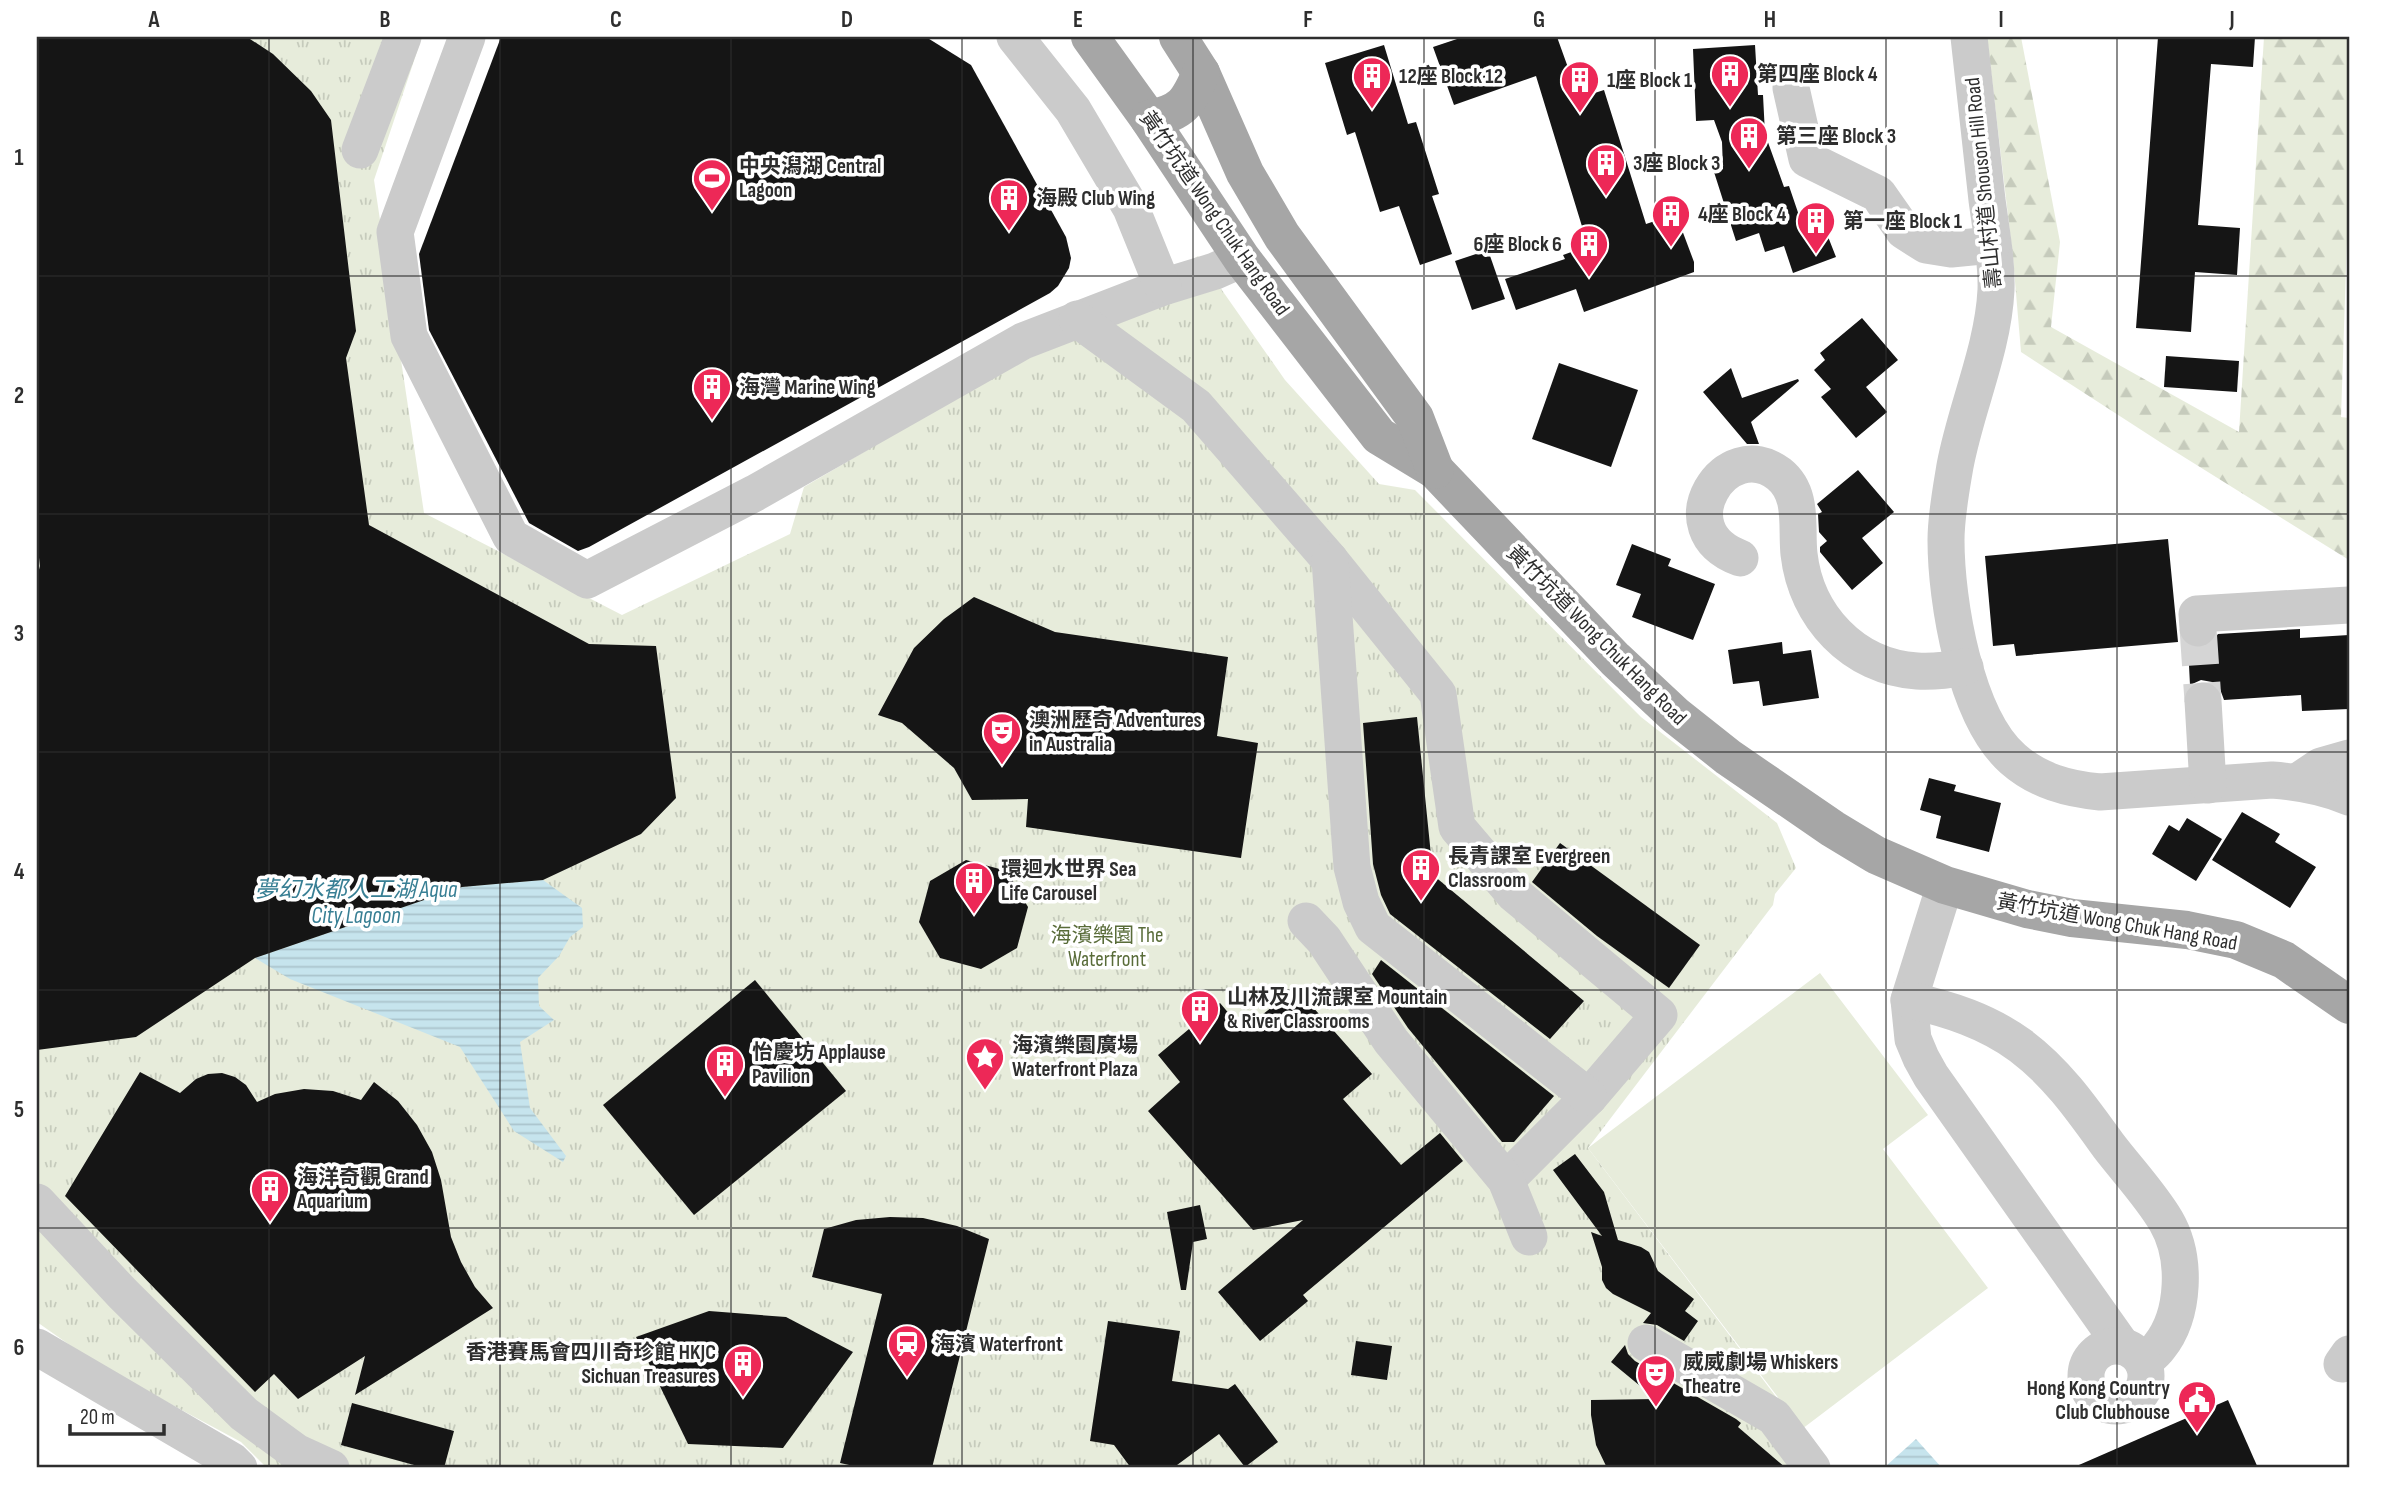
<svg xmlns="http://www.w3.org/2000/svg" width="2386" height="1505" font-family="'Sofia Sans Condensed','Noto Sans TC',sans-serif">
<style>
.forest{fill:url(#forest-firs)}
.park{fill:url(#park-tufts)}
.pitch{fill:#e7ecdb}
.water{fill:url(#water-rules)}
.building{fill:#151515}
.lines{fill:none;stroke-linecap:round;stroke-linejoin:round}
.minor-tunnel{stroke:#d5d5d5;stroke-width:37;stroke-dasharray:37 18;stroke-linecap:butt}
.minor{stroke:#cbcbcb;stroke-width:37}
.major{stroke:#a6a6a6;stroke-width:38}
.grid{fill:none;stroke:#2e2e2e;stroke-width:2;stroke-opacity:0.55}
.labels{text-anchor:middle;stroke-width:7;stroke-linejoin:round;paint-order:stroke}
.poi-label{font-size:21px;font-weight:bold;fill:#2e2e2e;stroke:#fff;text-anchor:start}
.street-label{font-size:21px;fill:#2e2e2e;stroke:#fff}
.park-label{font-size:21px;fill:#596c39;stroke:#fff}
.water-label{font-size:23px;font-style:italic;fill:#387f94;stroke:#fff}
.neatline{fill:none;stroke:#2e2e2e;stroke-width:2.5}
.grid-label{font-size:23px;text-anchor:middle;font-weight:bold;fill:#2e2e2e}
</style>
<defs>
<pattern id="forest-firs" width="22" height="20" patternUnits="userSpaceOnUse" patternTransform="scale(1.75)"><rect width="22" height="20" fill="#e7ecdb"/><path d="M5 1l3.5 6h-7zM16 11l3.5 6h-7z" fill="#c6cbbc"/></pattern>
<pattern id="park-tufts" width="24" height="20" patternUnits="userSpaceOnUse" patternTransform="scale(1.75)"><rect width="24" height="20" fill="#e7ecdb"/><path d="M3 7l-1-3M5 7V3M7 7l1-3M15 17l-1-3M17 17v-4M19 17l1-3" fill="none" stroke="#c6cbbc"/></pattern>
<pattern id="water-rules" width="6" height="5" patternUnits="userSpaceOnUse" patternTransform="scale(1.75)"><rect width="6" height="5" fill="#c6e4ed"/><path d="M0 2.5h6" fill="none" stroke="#aac4cc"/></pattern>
</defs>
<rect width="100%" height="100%" fill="#fff"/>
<polygon class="forest" points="1987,37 2021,37 2060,242 2051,327 2239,432 2264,37 2349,37 2349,178 2341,417 2349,418 2349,560 2163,444 2021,352 2013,258"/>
<polygon class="park" points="37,37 422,37 374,180 424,513 622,615 790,534 804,487 1198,256 1285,380 1379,484 1415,490 1641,717 1777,823 1796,868 1775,894 1773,905 1588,1148 1830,1468 267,1468 241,1442 98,1365 37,1322"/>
<polygon class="pitch" points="1820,973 1928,1115 1883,1149 1988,1288 1802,1429 1588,1148"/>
<g class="water">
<polygon points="543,880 582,908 583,927 570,937 559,956 538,978 539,1006 554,1020 520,1042 530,1108 566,1156 563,1162 514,1131 460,1047 290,979 255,958 462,887"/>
<polygon points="1916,1439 1942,1468 1887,1468 1886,1466"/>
</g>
<g class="building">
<polygon points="37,37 247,37 273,54 311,91 331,120 356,331 346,358 369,525 589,644 656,646 676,798 641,834 543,880 462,887 255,958 136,1037 37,1050 37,577 40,566 37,541"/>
<polygon points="501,37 926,37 971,65 1066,237 1071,258 1069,268 1058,286 1050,293 589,547 578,551 529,523 429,330 419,254"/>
<polygon points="1463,37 1557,37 1579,98 1604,90 1646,224 1676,214 1694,262 1694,272 1584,312 1576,289 1516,310 1505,279 1565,259 1563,255 1588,246 1536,76 1454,105 1433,47"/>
<polygon points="2158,37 2255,37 2253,67 2211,64 2198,225 2240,228 2237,275 2195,272 2191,332 2136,328"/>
<polygon points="1384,45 1408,124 1416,122 1439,194 1432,196 1452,254 1420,265 1399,206 1380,212 1355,132 1347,135 1325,63"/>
<polygon points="1755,45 1758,95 1763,95 1765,134 1784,187 1789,186 1806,236 1825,229 1836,257 1793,273 1784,246 1765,252 1759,233 1736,241 1714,172 1723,169 1722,142 1714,120 1696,121 1693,49"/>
<polygon points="1488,250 1505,299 1472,310 1455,261"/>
<polygon points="1862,318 1898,360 1866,387 1887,412 1856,438 1821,397 1831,389 1814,370 1825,360 1820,353"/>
<polygon points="2166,356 2239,361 2237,392 2164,387"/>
<polygon points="1559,363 1638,390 1611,467 1532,439"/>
<polygon points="1731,368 1742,398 1798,379 1799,381 1751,422 1759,444 1747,444 1703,392"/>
<polygon points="1858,470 1894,512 1862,538 1883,563 1852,590 1820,552 1820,547 1827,541 1819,532 1818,514 1822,512 1817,504"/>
<polygon points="2168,539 2178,642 2016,656 2014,644 1993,646 1985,556"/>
<polygon points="1632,544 1671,559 1668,566 1715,584 1693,640 1632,617 1641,594 1616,585"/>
<polygon points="974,597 1055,632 1228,657 1217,736 1258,743 1241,858 1026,827 1028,799 972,800 954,768 902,723 878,715 914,648 944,619"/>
<polygon points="2300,629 2300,638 2349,635 2349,709 2302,711 2301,695 2224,700 2220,689 2212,682 2201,680 2190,685 2188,646 2199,649 2209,646 2218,634"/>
<polygon points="1782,642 1783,654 1811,650 1819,698 1763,706 1759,681 1733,684 1728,650"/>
<polygon points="1417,717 1433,875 1584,1001 1550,1039 1390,914 1381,895 1373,864 1363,723"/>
<polygon points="1929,778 1956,785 1954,791 2001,803 1989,852 1936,838 1941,816 1920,810"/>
<polygon points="2242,812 2280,834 2275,842 2316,867 2290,908 2212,860"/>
<polygon points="2187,818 2222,839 2196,881 2152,854 2169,825 2179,831"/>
<polygon points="1560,843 1700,945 1669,988 1597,936 1532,882"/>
<polygon points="966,860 1007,871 1028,907 1017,948 981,969 940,958 919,922 930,881"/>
<polygon points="1381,960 1554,1096 1514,1142 1502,1142 1408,1028 1372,974"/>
<polygon points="755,980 846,1091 694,1215 603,1105"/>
<polygon points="1296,988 1372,1074 1343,1099 1401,1165 1440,1133 1463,1161 1303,1295 1308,1301 1260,1341 1218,1292 1303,1220 1253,1230 1148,1111 1180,1082 1158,1055 1220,1003 1243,1030"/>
<polygon points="140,1072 180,1093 196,1079 208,1074 222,1073 235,1077 246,1085 257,1102 275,1094 304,1089 333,1091 361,1100 374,1082 398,1101 417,1125 432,1152 441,1180 451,1237 461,1262 475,1287 493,1308 355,1395 365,1356 298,1399 274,1374 255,1392 65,1196"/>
<polygon points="1575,1154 1604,1192 1618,1240 1641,1247 1649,1252 1658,1271 1694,1299 1685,1311 1698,1321 1684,1341 1657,1325 1643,1323 1651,1313 1613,1294 1606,1288 1602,1280 1602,1267 1591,1232 1602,1236 1553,1170"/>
<polygon points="1200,1205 1207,1239 1193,1242 1186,1290 1181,1290 1167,1212"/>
<polygon points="890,1217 923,1218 957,1226 989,1239 932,1468 863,1468 840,1463 882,1294 812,1277 824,1229 856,1220"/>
<polygon points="709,1311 786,1317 853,1352 783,1448 688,1444 636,1337"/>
<polygon points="1108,1321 1180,1331 1172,1381 1228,1389 1235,1384 1278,1442 1245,1467 1219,1434 1173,1468 1131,1468 1114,1445 1090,1441"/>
<polygon points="1356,1341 1392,1346 1387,1380 1351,1375"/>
<polygon points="1625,1345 1628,1354 1635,1361 1736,1419 1741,1423 1738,1427 1786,1468 1607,1468 1596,1445 1591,1415 1591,1400 1656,1399 1611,1362"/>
<polygon points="2228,1400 2258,1468 2072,1468"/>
<polygon points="352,1403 454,1431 444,1468 425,1468 341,1445"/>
</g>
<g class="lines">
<polyline class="minor-tunnel" points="2198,628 2203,701"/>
<g class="minor">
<polyline points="467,37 395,232 409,336 511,537 587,580 755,493 1023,341 1163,287 1215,271 1242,259"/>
<polyline points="1015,37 1073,110 1131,208 1163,287"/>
<path d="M1969 37C1975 91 1981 146 1987 200 1991 230 1997 261 1996 290 1993 350 1966 407 1955 466 1951 490 1946 516 1946 540 1946 601 1965 717 2013 759 2038 781 2068 789 2100 792L2272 780C2299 782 2324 786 2349 797"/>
<polyline points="1791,88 1807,159 1878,194 1904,231 1926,245 1951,249 1992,245"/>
<polyline points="360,150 403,37"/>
<polyline points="1077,319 1196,406 1330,560 1438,694 1457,827 1514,894 1659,1015 1589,1097 1506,1180"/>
<path d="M1740 558C1664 530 1726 433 1779 474 1804 494 1796 527 1799 554 1806 616 1853 667 1917 671 1933 672 1949 670 1965 667"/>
<polyline points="1330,560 1352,867 1361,902 1373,927 1589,1097"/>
<polyline points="2198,628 2197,614 2349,605"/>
<polyline points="2203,701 2208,785"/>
<polyline points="2297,782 2321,766 2349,758"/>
<polyline points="1945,885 1909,1000 1913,1039 1921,1058 1931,1076 2122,1346"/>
<polyline points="1306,921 1324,940 1391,1041 1506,1180 1529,1237"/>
<path d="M1909 1000C1949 1009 1987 1021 2021 1046 2057 1073 2082 1109 2108 1145 2127 1170 2150 1194 2166 1221 2187 1257 2185 1315 2159 1347 2155 1353 2149 1357 2143 1362"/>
<polyline points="37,1202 123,1294 244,1414 296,1452 331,1468"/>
<polyline points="1646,1343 1774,1417 1812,1468"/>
<circle cx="2116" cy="1376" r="30"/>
<polyline points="37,1347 232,1461 239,1468"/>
<polyline points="2342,1364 2349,1354"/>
</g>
<g class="major">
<polyline points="1090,37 1149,119 1242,259 1379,436 1435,470 1615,659 1675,715 1728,757 1833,829 1876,855 1945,885 2027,909 2072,918 2187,930 2236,940 2284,960 2349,1005"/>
<polyline points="1178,37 1201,73 1245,173 1282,236 1415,418 1435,470"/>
<path d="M1149 119C1182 113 1188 103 1201 73"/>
</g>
</g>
<path class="grid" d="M269 37V1468M500 37V1468M731 37V1468M962 37V1468M1193 37V1468M1424 37V1468M1655 37V1468M1886 37V1468M2117 37V1468M37 276H2349M37 514H2349M37 752H2349M37 990H2349M37 1228H2349"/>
<defs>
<g id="building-pin" transform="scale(2.0125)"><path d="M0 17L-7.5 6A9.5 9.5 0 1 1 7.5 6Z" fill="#ed2857" stroke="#fff"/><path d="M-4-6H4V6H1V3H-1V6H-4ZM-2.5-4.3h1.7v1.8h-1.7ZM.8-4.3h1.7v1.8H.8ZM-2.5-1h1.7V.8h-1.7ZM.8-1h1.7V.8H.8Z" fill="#fff"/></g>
<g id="stadium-pin" transform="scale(2.0125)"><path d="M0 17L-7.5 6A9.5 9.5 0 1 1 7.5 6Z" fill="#ed2857" stroke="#fff"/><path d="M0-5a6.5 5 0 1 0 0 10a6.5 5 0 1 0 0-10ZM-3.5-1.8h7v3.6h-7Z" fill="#fff"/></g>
<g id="theatre-pin" transform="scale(2.0125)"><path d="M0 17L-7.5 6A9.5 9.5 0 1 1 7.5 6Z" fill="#ed2857" stroke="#fff"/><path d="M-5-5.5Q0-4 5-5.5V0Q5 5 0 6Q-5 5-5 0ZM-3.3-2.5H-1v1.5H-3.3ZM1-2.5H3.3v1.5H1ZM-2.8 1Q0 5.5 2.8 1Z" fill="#fff"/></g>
<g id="sight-pin" transform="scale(2.0125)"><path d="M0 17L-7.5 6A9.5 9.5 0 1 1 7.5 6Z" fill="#ed2857" stroke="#fff"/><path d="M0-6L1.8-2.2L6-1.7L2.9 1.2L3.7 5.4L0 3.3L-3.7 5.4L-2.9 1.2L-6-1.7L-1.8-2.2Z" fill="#fff"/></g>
<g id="station-pin" transform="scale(2.0125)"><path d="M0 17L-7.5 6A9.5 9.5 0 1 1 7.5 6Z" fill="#ed2857" stroke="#fff"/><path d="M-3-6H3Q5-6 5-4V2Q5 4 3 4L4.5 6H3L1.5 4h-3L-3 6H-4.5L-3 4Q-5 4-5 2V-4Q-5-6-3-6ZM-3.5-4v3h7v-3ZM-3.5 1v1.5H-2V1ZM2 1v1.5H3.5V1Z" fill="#fff"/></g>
<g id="civic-pin" transform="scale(2.0125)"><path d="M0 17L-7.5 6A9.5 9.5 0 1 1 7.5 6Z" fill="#ed2857" stroke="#fff"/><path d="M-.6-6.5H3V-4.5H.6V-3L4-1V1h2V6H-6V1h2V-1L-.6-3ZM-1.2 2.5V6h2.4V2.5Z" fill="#fff"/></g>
</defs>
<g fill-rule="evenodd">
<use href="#building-pin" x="1730" y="74"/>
<use href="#building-pin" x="1372" y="76"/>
<use href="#building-pin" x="1580" y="80"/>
<use href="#building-pin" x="1749" y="136"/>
<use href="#building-pin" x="1606" y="163"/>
<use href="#stadium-pin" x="712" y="178"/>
<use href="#building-pin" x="1009" y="198"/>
<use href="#building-pin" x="1671" y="214"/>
<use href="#building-pin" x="1816" y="221"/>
<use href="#building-pin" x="1589" y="244"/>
<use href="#building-pin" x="712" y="387"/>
<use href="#theatre-pin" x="1002" y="732"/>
<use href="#building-pin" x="1421" y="868"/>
<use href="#building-pin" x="974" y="881"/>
<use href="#building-pin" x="1200" y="1009"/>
<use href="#sight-pin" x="985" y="1057"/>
<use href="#building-pin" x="725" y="1064"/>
<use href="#building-pin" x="270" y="1189"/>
<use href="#station-pin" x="907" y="1344"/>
<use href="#building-pin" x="743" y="1364"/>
<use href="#theatre-pin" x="1656" y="1374"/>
<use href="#civic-pin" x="2197" y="1400"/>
</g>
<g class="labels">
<g class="poi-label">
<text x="1757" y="81">第四座 Block 4</text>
<text x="1399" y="83">12座 Block 12</text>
<text x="1607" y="87">1座 Block 1</text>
<text x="1776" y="143">第三座 Block 3</text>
<text x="1633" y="170">3座 Block 3</text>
<text x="739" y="173">中央潟湖 Central<tspan x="739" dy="24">Lagoon</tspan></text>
<text x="1036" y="205">海殿 Club Wing</text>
<text x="1698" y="221">4座 Block 4</text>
<text x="1843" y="228">第一座 Block 1</text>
<text x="1562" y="251" text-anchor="end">6座 Block 6</text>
<text x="739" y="394">海灣 Marine Wing</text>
<text x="1029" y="727">澳洲歷奇 Adventures<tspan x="1029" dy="24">in Australia</tspan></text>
<text x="1448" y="863">長青課室 Evergreen<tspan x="1448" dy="24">Classroom</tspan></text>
<text x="1001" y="876">環迴水世界 Sea<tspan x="1001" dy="24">Life Carousel</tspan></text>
<text x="1227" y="1004">山林及川流課室 Mountain<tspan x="1227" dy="24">&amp; River Classrooms</tspan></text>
<text x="1012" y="1052">海濱樂園廣場<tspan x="1012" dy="24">Waterfront Plaza</tspan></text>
<text x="752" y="1059">怡慶坊 Applause<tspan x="752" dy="24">Pavilion</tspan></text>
<text x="297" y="1184">海洋奇觀 Grand<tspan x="297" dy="24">Aquarium</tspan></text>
<text x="934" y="1351">海濱 Waterfront</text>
<text x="716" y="1359" text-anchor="end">香港賽馬會四川奇珍館 HKJC<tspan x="716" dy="24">Sichuan Treasures</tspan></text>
<text x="1683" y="1369">威威劇場 Whiskers<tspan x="1683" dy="24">Theatre</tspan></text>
<text x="2170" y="1395" text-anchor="end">Hong Kong Country<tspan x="2170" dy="24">Club Clubhouse</tspan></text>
</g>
<g class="street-label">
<text transform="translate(1983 183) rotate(-96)" y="7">壽山村道 Shouson Hill Road</text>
<text transform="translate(1215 213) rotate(55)" y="7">黃竹坑道 Wong Chuk Hang Road</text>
<text transform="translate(1597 635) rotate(45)" y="7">黃竹坑道 Wong Chuk Hang Road</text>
<text transform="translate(2117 922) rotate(10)" y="7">黃竹坑道 Wong Chuk Hang Road</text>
</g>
<g class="park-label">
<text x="1107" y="942">海濱樂園 The<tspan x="1107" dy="24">Waterfront</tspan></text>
</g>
<g class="water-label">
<text x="356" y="897">夢幻水都人工湖 Aqua<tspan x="356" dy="26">City Lagoon</tspan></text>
</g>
</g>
<rect width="2386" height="1505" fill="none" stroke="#ffffff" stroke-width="77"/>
<path d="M70 1424v10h94v-10" fill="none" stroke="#2e2e2e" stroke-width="3.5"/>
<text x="80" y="1424" font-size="21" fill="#2e2e2e" stroke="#ffffff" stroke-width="5" paint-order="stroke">20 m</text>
<rect x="38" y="38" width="2310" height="1428" class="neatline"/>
<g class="grid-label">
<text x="154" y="27">A</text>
<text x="385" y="27">B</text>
<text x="616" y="27">C</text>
<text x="847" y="27">D</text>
<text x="1078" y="27">E</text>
<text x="1308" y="27">F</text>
<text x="1539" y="27">G</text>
<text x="1770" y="27">H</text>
<text x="2001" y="27">I</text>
<text x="2232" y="27">J</text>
<text x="19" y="165">1</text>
<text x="19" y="403">2</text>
<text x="19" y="641">3</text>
<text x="19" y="879">4</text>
<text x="19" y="1117">5</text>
<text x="19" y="1355">6</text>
</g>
</svg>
